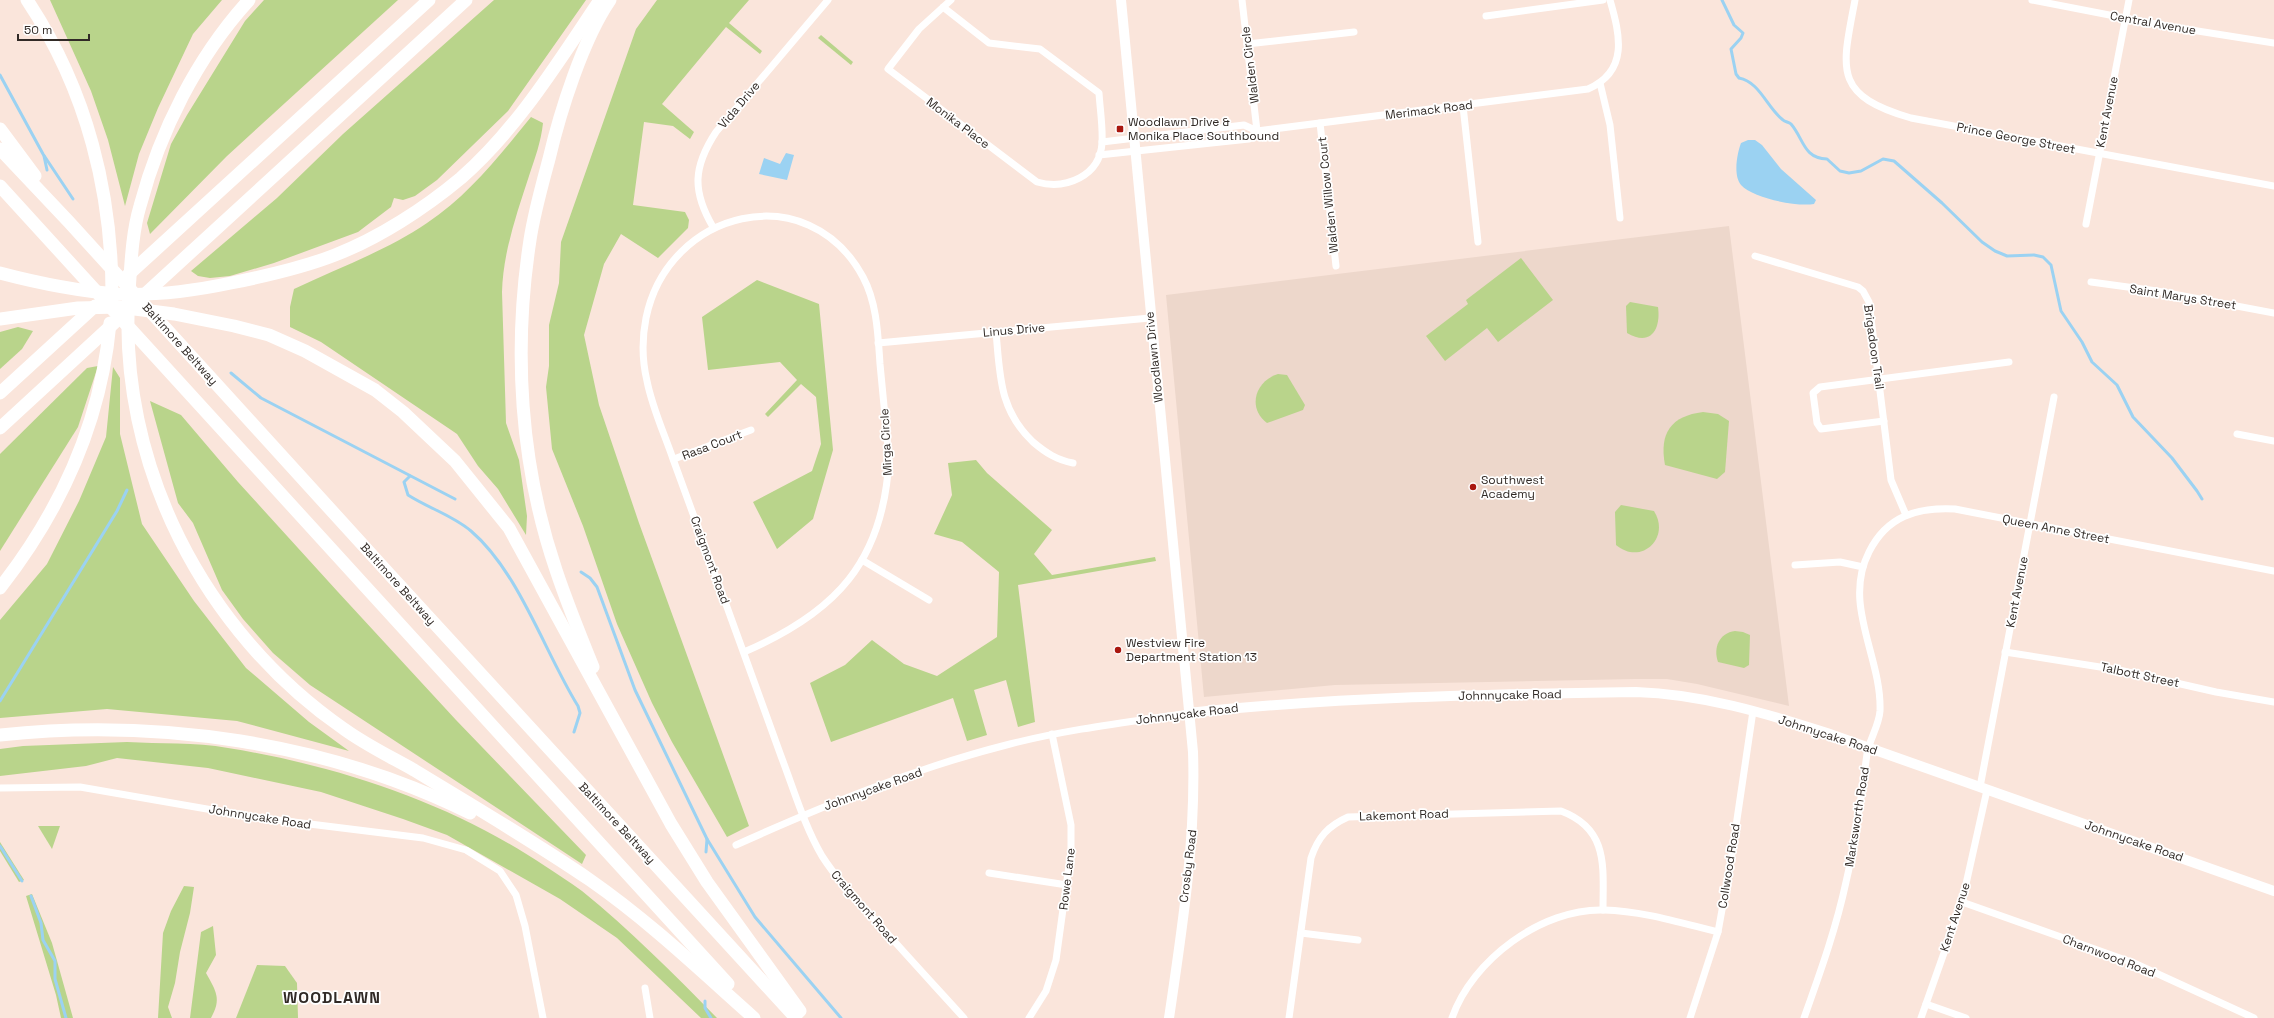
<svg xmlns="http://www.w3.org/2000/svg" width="2274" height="1018" font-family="'Space Grotesk',sans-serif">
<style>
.education{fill:#edd7cb}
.green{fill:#b9d48b}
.water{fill:#9bd2f2}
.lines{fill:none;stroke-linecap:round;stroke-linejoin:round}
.stream{stroke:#9bd2f2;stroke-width:3}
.minor{stroke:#fff;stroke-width:7}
.secondary{stroke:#fff;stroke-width:10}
.motorway{stroke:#fff;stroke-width:13}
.poi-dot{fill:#a9170f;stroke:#fff;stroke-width:1.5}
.labels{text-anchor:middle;stroke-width:3.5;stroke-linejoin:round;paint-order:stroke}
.street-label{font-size:12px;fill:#312a26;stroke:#fff}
.poi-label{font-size:12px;fill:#312a26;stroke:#fff;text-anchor:start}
.district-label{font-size:16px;font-weight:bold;letter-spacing:1px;fill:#312a26;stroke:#fff}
</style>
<rect width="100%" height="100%" fill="#fae5db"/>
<polygon class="education" points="1729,226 1789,706 1697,684 1667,679 1635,679 1335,685 1204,697 1166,295"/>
<g class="green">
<polygon points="50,0 222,0 193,34 158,108 139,154 125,206 108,140 91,91"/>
<polygon points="264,0 398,0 227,156 150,234 147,223 171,144 187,115 245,21"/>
<polygon points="494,0 586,0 508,111 437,180 415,196 403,200 394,198 391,207 358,232 274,263 230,276 210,278 198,276 191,271 277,198 343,134"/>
<polygon points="657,0 749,0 729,23 762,51 760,54 726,27 662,104 694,132 690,139 673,126 644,122 633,205 685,212 689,220 688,228 658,258 621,234 604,264 584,335 599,405 639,523 749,826 727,837 672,742 652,703 617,624 583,526 552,449 546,387 549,366 549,325 559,283 561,242 636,29"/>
<polygon points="821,35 853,62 851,65 818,38"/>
<path d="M531 117 543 123C541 142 535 158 529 176 517 213 503 252 502 292L506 423 519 460 527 516 526 535 498 489 478 466 457 434 321 342 290 327V307L294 289C338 268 386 251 427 223 469 195 500 155 531 117Z"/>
<polygon points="1521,258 1553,300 1498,342 1487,328 1445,361 1426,336 1468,304 1466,300"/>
<polygon points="757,280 819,304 833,450 813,519 777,549 753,502 812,471 821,444 816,397 801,384 768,417 765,414 797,380 780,362 708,370 702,317"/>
<path d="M1630 302 1658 307C1661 329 1651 347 1627 333L1626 306Z"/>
<polygon points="18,327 33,331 22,349 0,369 0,332"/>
<polygon points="98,366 78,427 0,551 0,454 87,368"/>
<polygon points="113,367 120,378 120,434 142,524 194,601 246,668 309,722 349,751 237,721 107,709 0,718 0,620 47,564 79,501 106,437"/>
<path d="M1278 374 1287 375 1305 405 1303 410 1267 423C1247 408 1255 381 1278 374Z"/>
<polygon points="150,401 181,415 238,482 338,592 456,720 586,855 582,864 310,685 273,653 243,619 222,590 193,523 178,503"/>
<path d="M1703 412 1718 414 1729 421 1725 472 1717 479 1665 465C1659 433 1671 416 1703 412Z"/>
<polygon points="976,460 987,473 1052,530 1034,554 1052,575 1155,557 1156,561 1018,585 1035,722 1018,727 1006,680 974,690 987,735 967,741 953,698 831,742 810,683 845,665 872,640 904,664 937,676 997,637 999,572 962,542 934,534 952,495 948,463"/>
<path d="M1621 505 1654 511C1671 538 1641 566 1616 545L1615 512Z"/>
<path d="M1735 631 1743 632 1750 635 1749 665 1744 668 1718 662C1713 648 1719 633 1735 631Z"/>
<path d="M127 742C160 744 195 742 228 748 339 766 451 803 545 866 557 874 570 882 582 891 630 930 674 974 717 1018H701L617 938 560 899 447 835 403 819 321 792 208 768 117 758 86 766 0 776V749L23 746Z"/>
<polygon points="38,826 60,826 52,849"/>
<polygon points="0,842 24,880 19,882 0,851"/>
<polygon points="184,886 194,887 190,913 180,952 175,983 168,1007 172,1018 158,1018 163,933 171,911"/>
<polygon points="32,894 52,943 73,1018 61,1018 56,995 26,896"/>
<path d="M213 926 216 955 206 973C216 991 222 999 211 1018H190L201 932Z"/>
<polygon points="257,965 285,966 297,983 298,1018 236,1018"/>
</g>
<g class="water">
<path d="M1748 140H1755L1762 145 1781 169 1816 200 1814 204C1796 207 1753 198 1741 185 1733 175 1737 154 1741 143Z"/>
<polygon points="786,153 794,155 787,180 759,174 764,158 780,164"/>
</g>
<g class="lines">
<g class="stream">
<path d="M1722 0 1734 25 1743 33 1741 38 1731 49 1736 74 1739 78C1760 82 1767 108 1783 120 1785 122 1789 122 1791 124 1804 139 1803 158 1827 159L1840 171 1849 173 1861 171 1883 159 1894 161 1942 203 1982 242 1995 251 2007 256 2034 255 2043 257 2051 265 2061 311 2082 342 2092 362 2117 385 2133 417 2172 458 2197 491 2202 499"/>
<polyline points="0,75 43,154 73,199"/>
<polyline points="44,156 47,170"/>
<polyline points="231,373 261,398 455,499"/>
<path d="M410 476 404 482 408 495C428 508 452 515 471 531 519 572 545 653 578 706L580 713 574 732"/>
<polyline points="581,572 590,578 597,587 635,690 707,839 706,852"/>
<polyline points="0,701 117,511 127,490"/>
<polyline points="707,839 755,917 841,1018"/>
<polyline points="0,846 22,881"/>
<polyline points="31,896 41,923 43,940 55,961 55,979 66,1018"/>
<polyline points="705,1001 705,1008 711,1018"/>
</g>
<g class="minor">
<polyline points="1242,0 1257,131"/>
<path d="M1855 0C1842 69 1832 95 1911 118L2274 186"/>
<polyline points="2032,0 2166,26 2274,43"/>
<path d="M943 7 989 43 1040 49 1099 93C1100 109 1103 127 1102 143 1100 176 1066 190 1037 182L888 69 919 29 951 0"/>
<polyline points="1486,16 1603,0"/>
<polyline points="1247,44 1354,32"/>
<polyline points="1600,83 1610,125 1620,218"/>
<polyline points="1463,106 1478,242"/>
<polyline points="1320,123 1336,266"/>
<path d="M1102 142 1244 125 1257 131 1588 89C1629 71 1620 35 1610 0"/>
<polyline points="1099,155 1249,139 1257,131"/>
<polyline points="2086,224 2129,0"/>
<path d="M713 227C692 191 693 167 716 132L828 0"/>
<polyline points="1755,256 1858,287 1863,291 1869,302 1891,480 1906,515"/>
<polyline points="2091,282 2157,291 2274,313"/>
<path d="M996 332C1000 375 999 410 1033 442 1046 453 1057 460 1073 463"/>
<polyline points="878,343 1150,318"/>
<polyline points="1884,421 1821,429 1817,423 1813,393 1820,387 2009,362"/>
<polyline points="2237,434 2274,441"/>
<polyline points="674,459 751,430"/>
<polyline points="862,560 929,600"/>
<polyline points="1795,565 1840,562 1863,567"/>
<path d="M744 652C835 613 884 562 889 458 886 427 883 395 880 364 878 335 877 303 863 277 808 175 668 210 646 318 642 338 642 360 647 381 652 407 664 433 673 459 691 508 709 558 727 607 745 657 763 707 781 756 794 790 804 825 822 856 838 881 859 902 879 924 907 956 936 987 964 1018"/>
<polyline points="2005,652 2119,670 2216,692 2274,702"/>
<polyline points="1980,787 2054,397"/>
<polyline points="0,788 80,787 253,817 423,838 466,850 500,871 516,895 525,926 543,1018"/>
<path d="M736 845C825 805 915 768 1010 744 1069 729 1129 722 1189 713"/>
<polyline points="989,873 1067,885"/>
<polyline points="1962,902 2134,963 2254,1018"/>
<polyline points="1301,933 1358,940"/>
<polyline points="645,988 650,1018"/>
<polyline points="1926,1004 1966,1018"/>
<polyline points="1029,1018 1046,991 1056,960 1071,851 1071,825 1052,734"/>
<path d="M1289 1018 1311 858C1318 837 1328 826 1348 817L1561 811C1609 829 1603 867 1603 910"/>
<path d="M1452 1018C1472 960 1542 908 1604 910 1643 911 1681 923 1718 932"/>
<polyline points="1690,1018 1718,932 1731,860 1753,711"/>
<path d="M1804 1018C1820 973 1836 929 1846 882 1856 840 1861 797 1867 754 1869 740 1879 726 1880 711 1882 657 1842 605 1869 552 1887 516 1917 507 1955 509L2274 571"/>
<polyline points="1921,1018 1962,902 1987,790"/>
</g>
<g class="secondary">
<path d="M1121 0 1193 752C1196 841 1182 930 1169 1018"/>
<path d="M1189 713C1337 697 1487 694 1636 692 1701 694 1765 713 1827 733L2274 891"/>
</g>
<g class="motorway">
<path d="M27 0C87 90 113 194 112 301"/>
<path d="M249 0C197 57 160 131 140 206 132 233 131 263 129 292 117 464 204 632 344 729 366 745 391 757 414 770 473 806 533 841 590 880 649 921 701 971 754 1018"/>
<polyline points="0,129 35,176"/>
<polyline points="0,149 69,222 391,576 796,1018"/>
<polyline points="0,186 728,984"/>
<path d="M0 273C38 283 78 291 117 294 156 296 193 291 231 283 266 276 302 268 335 255 379 238 425 208 461 178 518 128 558 62 600 0"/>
<polyline points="128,275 429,0"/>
<polyline points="143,296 466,0"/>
<polyline points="0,319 78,308 119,307 174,314 234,326 269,335 305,351 375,390 403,412 455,461 509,528 671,824 707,882 800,1011"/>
<polyline points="0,393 95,306"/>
<polyline points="0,428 126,312"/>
<path d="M0 588C61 510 101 422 110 323"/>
<path d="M593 667C580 635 567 603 556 570 520 464 513 350 530 240 534 213 542 185 549 159 560 112 583 39 610 0"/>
<path d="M0 735C157 718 327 742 470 813"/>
</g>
</g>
<g class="poi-dot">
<rect x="1116" y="125" width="8" height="8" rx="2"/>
<circle cx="1473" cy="487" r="4"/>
<circle cx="1118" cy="650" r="4"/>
</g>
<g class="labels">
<g class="street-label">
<text transform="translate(2153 23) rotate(10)" y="4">Central Avenue</text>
<text transform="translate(1250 65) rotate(-97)" y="4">Walden Circle</text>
<text transform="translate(739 105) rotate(-50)" y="4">Vida Drive</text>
<text transform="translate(1429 110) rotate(-7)" y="4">Merimack Road</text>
<text transform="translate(2107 112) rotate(-79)" y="4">Kent Avenue</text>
<text transform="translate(958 123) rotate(37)" y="4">Monika Place</text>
<text transform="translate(2016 138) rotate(11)" y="4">Prince George Street</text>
<text transform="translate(1328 195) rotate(-96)" y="4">Walden Willow Court</text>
<text transform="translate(2183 297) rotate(9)" y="4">Saint Marys Street</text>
<text transform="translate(1014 330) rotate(-5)" y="4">Linus Drive</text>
<text transform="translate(180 344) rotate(48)" y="4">Baltimore Beltway</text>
<text transform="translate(1874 347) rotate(82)" y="4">Brigadoon Trail</text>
<text transform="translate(1154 357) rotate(-96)" y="4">Woodlawn Drive</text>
<text transform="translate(886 442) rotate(-93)" y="4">Mirga Circle</text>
<text transform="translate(712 445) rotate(-21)" y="4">Rasa Court</text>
<text transform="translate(2056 529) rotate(11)" y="4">Queen Anne Street</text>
<text transform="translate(710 560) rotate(70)" y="4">Craigmont Road</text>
<text transform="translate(398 584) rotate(48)" y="4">Baltimore Beltway</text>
<text transform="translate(2017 592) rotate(-79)" y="4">Kent Avenue</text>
<text transform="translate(2140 675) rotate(12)" y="4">Talbott Street</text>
<text transform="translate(1510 695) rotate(-1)" y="4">Johnnycake Road</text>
<text transform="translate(1187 714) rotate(-7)" y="4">Johnnycake Road</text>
<text transform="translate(1828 735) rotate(18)" y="4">Johnnycake Road</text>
<text transform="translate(873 789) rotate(-20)" y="4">Johnnycake Road</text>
<text transform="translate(1404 815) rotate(-2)" y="4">Lakemont Road</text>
<text transform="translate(260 817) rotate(9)" y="4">Johnnycake Road</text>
<text transform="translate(1857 817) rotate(-81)" y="4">Marksworth Road</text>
<text transform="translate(617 823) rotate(47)" y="4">Baltimore Beltway</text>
<text transform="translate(2134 841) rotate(19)" y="4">Johnnycake Road</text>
<text transform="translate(1188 866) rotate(-83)" y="4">Crosby Road</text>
<text transform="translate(1729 866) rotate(-81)" y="4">Collwood Road</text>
<text transform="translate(1067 879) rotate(-83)" y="4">Rowe Lane</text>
<text transform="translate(864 907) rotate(49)" y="4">Craigmont Road</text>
<text transform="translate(1955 917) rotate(-72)" y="4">Kent Avenue</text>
<text transform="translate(2109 956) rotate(21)" y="4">Charnwood Road</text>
</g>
<g class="poi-label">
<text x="1128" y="126">Woodlawn Drive &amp;<tspan x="1128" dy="14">Monika Place Southbound</tspan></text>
<text x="1481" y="484">Southwest<tspan x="1481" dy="14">Academy</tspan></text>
<text x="1126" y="647">Westview Fire<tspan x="1126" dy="14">Department Station 13</tspan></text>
</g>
<g class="district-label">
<text x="332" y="1003">WOODLAWN</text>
</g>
</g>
<path d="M18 34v6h71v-6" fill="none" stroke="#312a26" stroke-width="2"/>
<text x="24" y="34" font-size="12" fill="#312a26" stroke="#ffffff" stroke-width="3" paint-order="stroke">50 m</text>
</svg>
